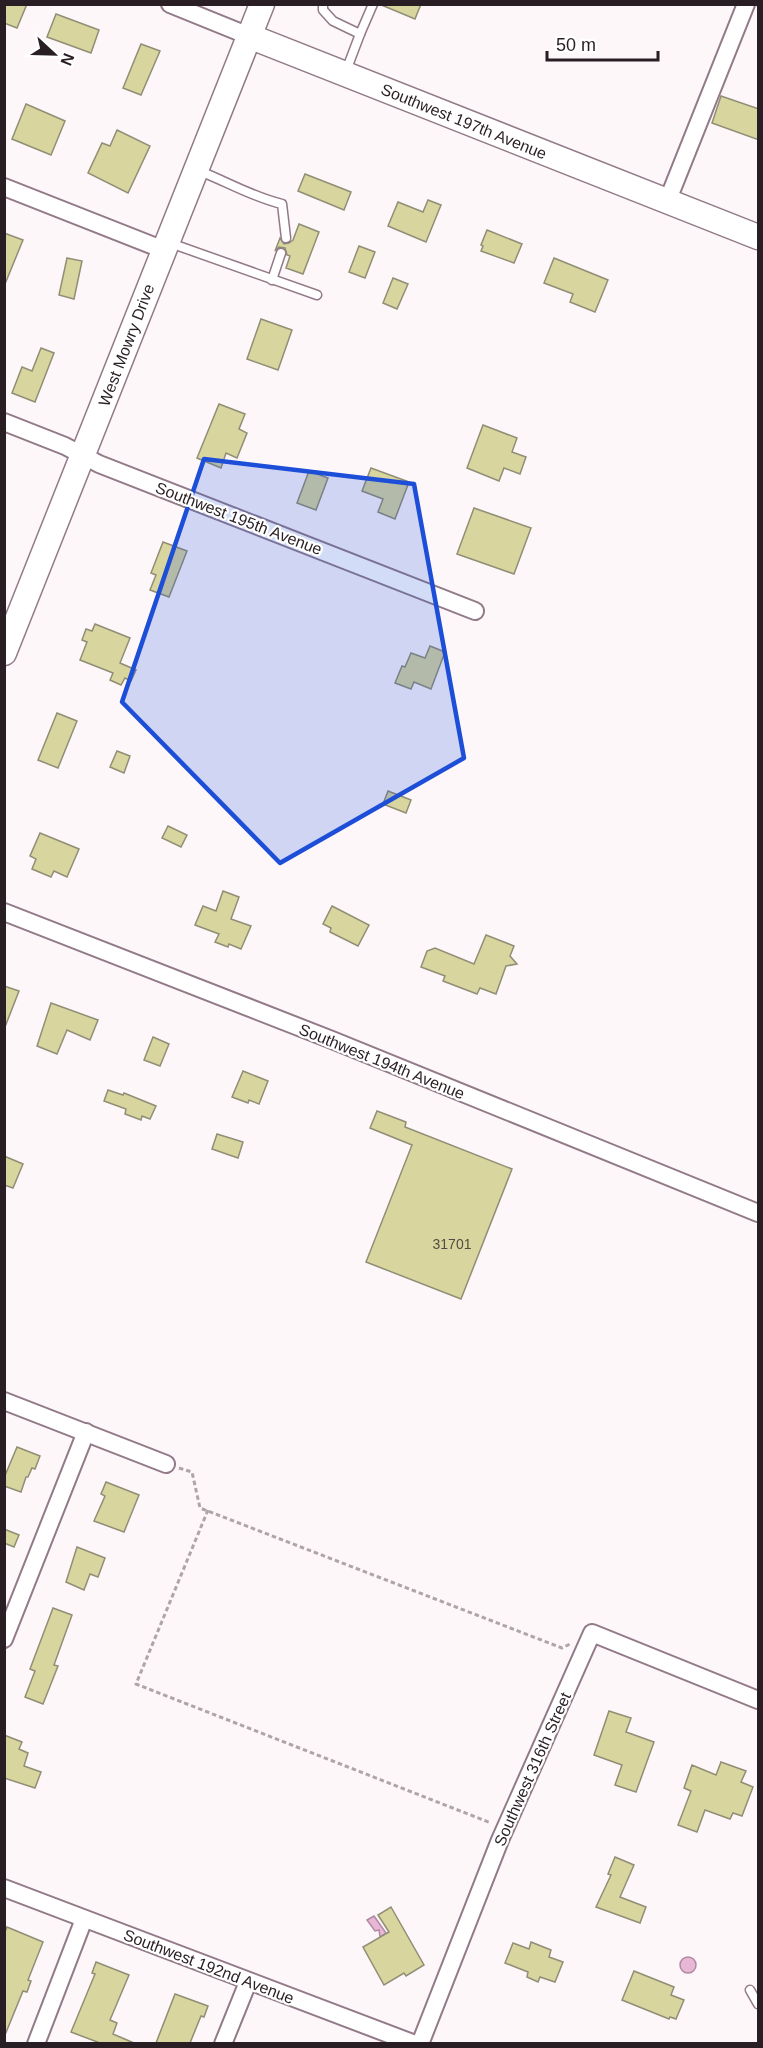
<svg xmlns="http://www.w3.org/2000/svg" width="763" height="2048" font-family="Helvetica,sans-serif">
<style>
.water{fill:#e9b7d6;stroke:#af89a1;stroke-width:1.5}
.building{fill:#d9d59f;stroke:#908e75;stroke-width:1.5}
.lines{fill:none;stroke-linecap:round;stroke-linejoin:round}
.lane-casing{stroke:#927a88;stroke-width:11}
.street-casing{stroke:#927a88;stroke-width:20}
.secondary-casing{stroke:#927a88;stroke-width:27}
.path{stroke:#ada5a9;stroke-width:3;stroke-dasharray:4.5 3;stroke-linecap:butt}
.lane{stroke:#fff;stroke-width:8}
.street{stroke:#fff;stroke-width:16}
.secondary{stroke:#fff;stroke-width:24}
.marked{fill:#1d4ed8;fill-opacity:0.2;stroke:#1d4ed8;stroke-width:4.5;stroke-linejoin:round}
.labels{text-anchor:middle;stroke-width:4.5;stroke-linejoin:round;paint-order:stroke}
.number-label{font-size:14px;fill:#544c43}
.street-label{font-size:16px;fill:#281e24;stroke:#fff}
</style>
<rect width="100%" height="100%" fill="#fdf7fa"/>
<g class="water">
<polygon points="374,1916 386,1933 380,1937 379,1930 375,1931 367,1920"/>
<circle cx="688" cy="1965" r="8"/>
</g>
<g class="building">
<polygon points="4,4 27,4 17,28 4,23"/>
<polygon points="379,4 421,4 415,19"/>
<polygon points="56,14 99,30 91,53 47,37"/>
<polygon points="141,44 160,51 141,95 123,88"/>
<polygon points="721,96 759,109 759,140 712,123"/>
<polygon points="26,104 65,121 51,155 12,139"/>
<polygon points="117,130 150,146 128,193 88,173 102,143 110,146"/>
<polygon points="305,174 351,192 344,210 298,191"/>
<polygon points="428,200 441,205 426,242 388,226 398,202 423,212"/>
<polygon points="299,224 319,232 303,274 286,268 290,256 287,255 285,248 279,247 275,251 280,238 284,244 289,243 293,240"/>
<polygon points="487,230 522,244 514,263 481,251 483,246 481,245"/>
<polygon points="4,233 23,240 5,284 4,284"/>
<polygon points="359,246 375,252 365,278 349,272"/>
<polygon points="67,258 82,261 74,299 59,295"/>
<polygon points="554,258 608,280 595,312 570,302 573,294 544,283"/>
<polygon points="393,278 408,284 397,309 383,303"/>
<polygon points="261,319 292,330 278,370 247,359"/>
<polygon points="41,348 54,353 35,402 12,393 22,367 32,371"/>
<polygon points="219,404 245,414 239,429 247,433 237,458 226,453 221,468 197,458"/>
<polygon points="483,425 517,438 512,452 526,457 520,474 504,468 499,481 467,468"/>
<polygon points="371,468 409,482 395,519 378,512 383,499 362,491"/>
<polygon points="309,471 328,478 316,510 297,503"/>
<polygon points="474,508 531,528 514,574 457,554"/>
<polygon points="163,542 187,551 169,597 150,590 156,575 151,573"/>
<polygon points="95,624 130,638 120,663 136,670 131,681 125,678 121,685 110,680 113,673 80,660 87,642 82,640 86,629 92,631"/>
<polygon points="430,646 445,652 431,689 414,682 411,689 395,683 402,666 405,667 411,653 425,658"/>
<polygon points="57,713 77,721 58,768 38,760"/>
<polygon points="117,751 130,756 124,773 110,767"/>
<polygon points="388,791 411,800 406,813 383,804"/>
<polygon points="168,826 187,835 181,847 162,838"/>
<polygon points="40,833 79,849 67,877 54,871 51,877 32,869 36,859 30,856"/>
<polygon points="223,891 239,897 231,919 251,926 241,949 229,944 228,947 215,942 219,934 195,925 203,906 216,911"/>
<polygon points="332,906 369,925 358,946 330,932 331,928 323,924"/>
<polygon points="486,935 514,946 510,956 517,964 506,966 496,994 480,988 477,994 443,981 445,976 421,967 427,951 435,948 474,964"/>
<polygon points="4,986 19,991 5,1027 4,1027"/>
<polygon points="51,1003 98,1020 90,1040 67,1030 57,1054 37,1046"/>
<polygon points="153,1037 169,1044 160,1066 144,1060"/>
<polygon points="243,1071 268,1081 259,1104 249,1100 248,1103 232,1097"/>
<polygon points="108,1090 123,1095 124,1093 156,1106 150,1119 142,1116 141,1120 125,1114 126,1109 104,1101"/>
<polygon points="377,1111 406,1122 405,1127 512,1169 461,1299 366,1262 412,1145 370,1128"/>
<polygon points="217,1134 243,1142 238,1158 212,1149"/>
<polygon points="4,1156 23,1164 13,1188 4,1185"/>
<polygon points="17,1447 40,1456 35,1469 32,1468 28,1477 26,1477 21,1492 4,1486 4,1478"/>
<polygon points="106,1482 139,1495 124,1532 94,1521 105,1496 101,1494"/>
<polygon points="4,1529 19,1535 14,1547 4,1543"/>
<polygon points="77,1547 105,1558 98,1577 90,1574 84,1590 66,1582"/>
<polygon points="53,1608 72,1615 54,1665 58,1666 43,1704 25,1697 35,1671 30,1669"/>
<polygon points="609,1711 631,1718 626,1732 654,1742 636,1792 615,1785 622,1765 594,1755"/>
<polygon points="4,1735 22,1742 19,1749 28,1753 24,1766 41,1772 35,1788 4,1778"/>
<polygon points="721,1762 746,1771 741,1782 753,1787 742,1816 733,1813 730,1819 705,1810 697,1832 678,1825 691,1791 684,1788 692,1765 716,1775"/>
<polygon points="615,1857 634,1865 620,1897 646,1907 640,1923 596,1907 611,1875 608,1874"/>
<polygon points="391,1907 424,1965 406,1976 404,1973 384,1985 363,1947 389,1932 378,1915"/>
<polygon points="7,1927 43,1942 28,1980 31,1981 27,1992 23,1991 5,2035 4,1934"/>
<polygon points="531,1942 551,1950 549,1957 563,1962 555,1982 540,1977 538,1982 527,1977 528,1972 505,1963 513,1943 529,1949"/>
<polygon points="96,1962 129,1975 110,2020 117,2023 113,2034 134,2043 100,2043 71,2032 95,1974 92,1973"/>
<polygon points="634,1971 674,1987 671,1995 684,2000 676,2019 670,2017 669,2019 622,2000"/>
<polygon points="175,1994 208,2006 204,2017 201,2016 190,2043 156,2043"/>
</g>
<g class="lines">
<g class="lane-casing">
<g id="lane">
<polyline points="323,4 323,10 333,21 360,34 346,71"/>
<polyline points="360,34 373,4"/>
<path d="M197 170C226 181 252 197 282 204L286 238"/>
<polyline points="170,243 317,295"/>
<polyline points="272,280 281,253"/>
<polyline points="750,1990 758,2004"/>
</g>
</g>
<g class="street-casing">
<g id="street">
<polyline points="170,4 249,36"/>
<polyline points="4,187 164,250"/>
<polyline points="667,202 746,4"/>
<polyline points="4,422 65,446 99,464 475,611"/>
<polyline points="4,912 332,1040 758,1213"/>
<polyline points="4,1401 166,1464"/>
<polyline points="4,1639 86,1432"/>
<polyline points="4,1888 415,2044"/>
<polyline points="36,2044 84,1919"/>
<polyline points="223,2044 248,1982"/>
<polyline points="420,2044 500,1840 592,1633 758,1700"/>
</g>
</g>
<g class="secondary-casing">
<g id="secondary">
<polyline points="249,36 758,237"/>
<polyline points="4,653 262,4"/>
</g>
</g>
<g class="path">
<polyline points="179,1468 192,1472 200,1508 562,1648 570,1644"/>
<polyline points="208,1510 136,1684 491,1823"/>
</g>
<use href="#lane" class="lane"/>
<use href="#street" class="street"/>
<use href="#secondary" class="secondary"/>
</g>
<path class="marked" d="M204 459 414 484 464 758 280 863 122 702Z"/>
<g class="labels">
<g class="number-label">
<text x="452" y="1249">31701</text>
</g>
<g class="street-label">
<text transform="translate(464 121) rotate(22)" y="6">Southwest 197th Avenue</text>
<text transform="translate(126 345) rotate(-69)" y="6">West Mowry Drive</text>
<text transform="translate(239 518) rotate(21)" y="6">Southwest 195th Avenue</text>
<text transform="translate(382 1061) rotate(22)" y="6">Southwest 194th Avenue</text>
<text transform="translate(532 1769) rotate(-66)" y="6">Southwest 316th Street</text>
<text transform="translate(209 1966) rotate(21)" y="6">Southwest 192nd Avenue</text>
</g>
</g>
<rect width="763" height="2048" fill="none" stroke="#281e24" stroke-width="12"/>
<g transform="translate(54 54) rotate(112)" stroke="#ffffff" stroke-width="4.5" paint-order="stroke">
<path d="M0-4.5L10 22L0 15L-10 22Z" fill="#281e24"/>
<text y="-9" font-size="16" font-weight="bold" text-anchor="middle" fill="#281e24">N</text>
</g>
<path d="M547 51v9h111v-9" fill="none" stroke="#281e24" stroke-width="3"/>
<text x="556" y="51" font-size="18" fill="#281e24" stroke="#ffffff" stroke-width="4.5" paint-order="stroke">50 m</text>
</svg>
